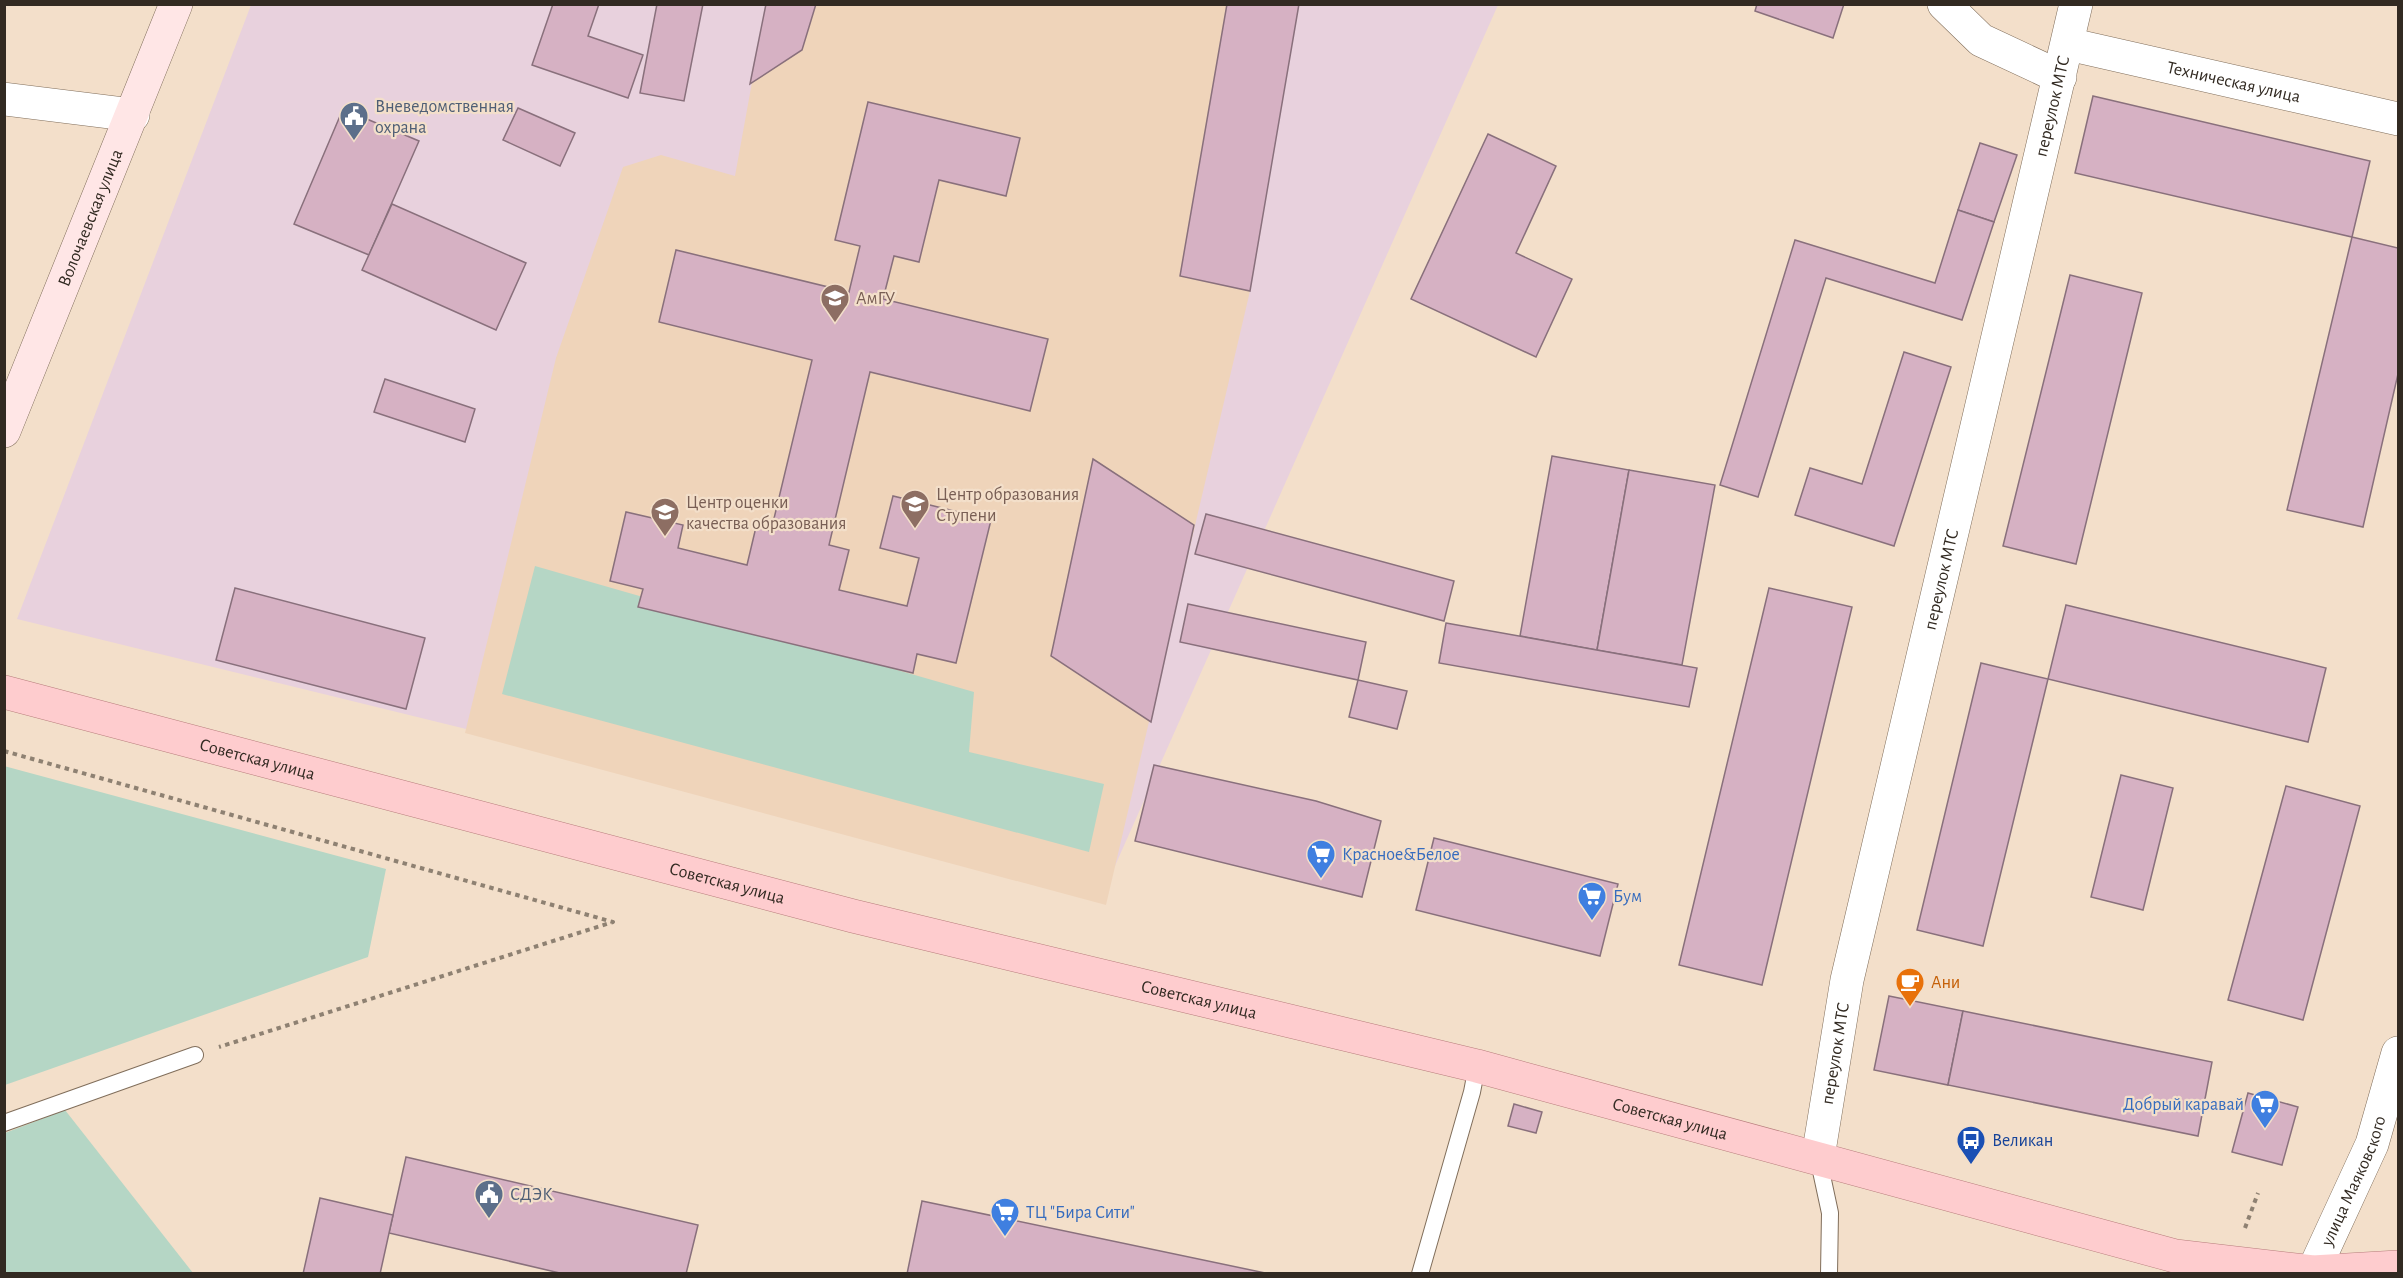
<svg xmlns="http://www.w3.org/2000/svg" width="2403" height="1278" font-family="'Alegreya Sans',sans-serif">
<style>
.commercial{fill:#e8d1dd}
.built{fill:#efd4ba}
.green{fill:#b5d6c5}
.building{fill:#d6b1c3;stroke:#89707c;stroke-width:1.5}
.lines{fill:none;stroke-linecap:round;stroke-linejoin:round}
.lane-casing{stroke:#806e5b;stroke-width:18}
.street-casing{stroke:#806e5b;stroke-width:34}
.secondary-casing{stroke:#806e5b;stroke-width:34}
.primary-casing{stroke:#b77d7c;stroke-width:34}
.path{stroke:#8e8172;stroke-width:4;stroke-dasharray:4.5 4.5;stroke-linecap:butt}
.lane{stroke:#fff;stroke-width:16}
.street{stroke:#fff;stroke-width:33}
.secondary{stroke:#ffe6e6;stroke-width:33}
.primary{stroke:#feccce;stroke-width:33}
.labels{text-anchor:middle;stroke-width:4.5;stroke-linejoin:round;paint-order:stroke}
.street-label{font-size:18px;fill:#322a22;stroke:#f3dfca}
.service-label{font-size:18px;fill:#4e5e75;stroke:#f3dfca;text-anchor:start}
.education-label{font-size:18px;fill:#785e54;stroke:#f3dfca;text-anchor:start}
.shop-label{font-size:18px;fill:#366cbe;stroke:#f3dfca;text-anchor:start}
.food-label{font-size:18px;fill:#c56008;stroke:#f3dfca;text-anchor:start}
.transit-label{font-size:18px;fill:#164399;stroke:#f3dfca;text-anchor:start}
</style>
<rect width="100%" height="100%" fill="#f3dfca"/>
<polygon class="commercial" points="251,5 1498,5 1106,886 17,619"/>
<polygon class="built" points="766,5 1227,5 1180,275 1250,291 1106,905 465,733 556,358 623,167 661,155 735,176"/>
<g class="green">
<polygon points="535,566 974,692 969,752 1104,784 1089,852 502,694"/>
<polygon points="4,766 386,869 368,957 5,1085"/>
<polygon points="65,1110 193,1273 5,1274 5,1133"/>
</g>
<g class="building">
<polygon points="553,4 599,4 588,36 643,55 628,98 532,65"/>
<polygon points="657,4 703,4 684,101 640,93"/>
<polygon points="766,4 816,4 802,50 750,84"/>
<polygon points="1227,4 1299,4 1250,291 1180,276"/>
<polygon points="1757,4 1844,4 1833,38 1755,11"/>
<polygon points="2093,96 2370,161 2352,237 2075,173"/>
<polygon points="868,102 1020,138 1006,196 939,180 919,262 894,256 883,299 1048,339 1030,411 870,372 829,545 849,550 839,590 907,606 919,558 880,548 893,496 991,520 956,663 917,654 913,673 638,607 643,589 610,581 626,512 683,525 678,548 747,565 756,527 771,531 812,360 659,322 676,250 849,292 860,246 835,240"/>
<polygon points="518,108 575,133 560,166 503,140"/>
<polygon points="343,109 419,141 369,255 294,224"/>
<polygon points="1488,134 1556,166 1516,253 1572,279 1536,357 1411,299"/>
<polygon points="1980,143 2017,155 1994,222 1958,210"/>
<polygon points="392,204 526,263 496,330 362,270"/>
<polygon points="1958,210 1994,222 1962,320 1826,278 1758,497 1720,485 1795,240 1935,283"/>
<polygon points="2352,237 2398,248 2398,374 2363,527 2287,510"/>
<polygon points="2070,275 2142,293 2076,564 2003,546"/>
<polygon points="1904,352 1951,367 1894,546 1795,515 1810,468 1862,484"/>
<polygon points="385,379 475,409 465,442 374,412"/>
<polygon points="1552,456 1629,470 1597,650 1520,636"/>
<polygon points="1093,459 1194,525 1151,722 1051,656"/>
<polygon points="1629,470 1715,485 1682,665 1597,650"/>
<polygon points="1206,514 1454,581 1444,621 1195,554"/>
<polygon points="235,588 425,638 406,709 216,660"/>
<polygon points="1769,588 1852,607 1762,985 1679,965"/>
<polygon points="1188,604 1366,642 1358,680 1180,642"/>
<polygon points="2066,605 2326,668 2308,742 2048,679"/>
<polygon points="1446,623 1697,668 1689,707 1439,663"/>
<polygon points="1981,663 2048,679 1983,946 1917,930"/>
<polygon points="1358,680 1407,691 1397,729 1349,717"/>
<polygon points="1154,765 1316,801 1381,821 1362,897 1135,841"/>
<polygon points="2121,775 2173,788 2143,910 2091,897"/>
<polygon points="2286,786 2360,806 2303,1020 2228,1000"/>
<polygon points="1434,838 1618,884 1600,956 1416,910"/>
<polygon points="1889,996 1963,1011 1948,1085 1874,1070"/>
<polygon points="1963,1011 2212,1062 2198,1136 1948,1085"/>
<polygon points="2248,1093 2298,1107 2282,1165 2232,1152"/>
<polygon points="1514,1104 1542,1112 1536,1133 1508,1126"/>
<polygon points="406,1157 698,1225 686,1274 564,1274 389,1233"/>
<polygon points="320,1198 393,1215 380,1274 303,1274"/>
<polygon points="922,1201 1270,1274 907,1274"/>
</g>
<g class="lines">
<g class="lane-casing">
<g id="lane">
<polyline points="4,1123 195,1055"/>
<polyline points="1818,1157 1830,1213 1829,1274"/>
<polyline points="1420,1274 1472,1092 1477,1066"/>
</g>
</g>
<g class="street-casing">
<g id="street">
<polyline points="1944,4 1981,40 2060,77"/>
<path id="s1" d="M2068 44 2398 119"/>
<polyline points="4,99 133,115"/>
<path id="s2" d="M1818 1157 1847 980 2076 4"/>
<path id="s3" d="M2313 1272 2372 1144 2398 1053"/>
</g>
</g>
<g class="secondary-casing">
<g id="secondary">
<path id="s4" d="M4 431 176 4"/>
</g>
</g>
<g class="primary-casing">
<g id="primary">
<path id="s5" d="M4 692 853 916 1477 1066 2175 1256 2313 1272 2398 1267"/>
</g>
</g>
<g class="path">
<polyline points="4,751 613,922 219,1047"/>
<polyline points="2245,1228 2258,1193"/>
</g>
<use href="#lane" class="lane"/>
<use href="#street" class="street"/>
<use href="#secondary" class="secondary"/>
<use href="#primary" class="primary"/>
</g>
<defs>
<g id="civic-pin" transform="scale(1.5)"><path d="M0 17L-7.5 6A9.5 9.5 0 1 1 7.5 6Z" fill="#5c6f8a" stroke="#f3dfca"/><path d="M-.6-6.5H3V-4.5H.6V-3L4-1V1h2V6H-6V1h2V-1L-.6-3ZM-1.2 2.5V6h2.4V2.5Z" fill="#fff"/></g>
<g id="university-pin" transform="scale(1.5)"><path d="M0 17L-7.5 6A9.5 9.5 0 1 1 7.5 6Z" fill="#8d6e63" stroke="#f3dfca"/><path d="M0-5L7-2L0 1L-7-2ZM-4 1L0 2.5L4 1V4Q0 6-4 4Z" fill="#fff"/></g>
<g id="supermarket-pin" transform="scale(1.5)"><path d="M0 17L-7.5 6A9.5 9.5 0 1 1 7.5 6Z" fill="#3f7fe0" stroke="#f3dfca"/><path d="M-6-5.5h2.5l.6 2H6L4.5 2H-2.5L-4.4-4H-6ZM-1.5 3.2a1.3 1.3 0 1 0 .1 0ZM3 3.2a1.3 1.3 0 1 0 .1 0Z" fill="#fff"/></g>
<g id="cafe-pin" transform="scale(1.5)"><path d="M0 17L-7.5 6A9.5 9.5 0 1 1 7.5 6Z" fill="#e8710a" stroke="#f3dfca"/><path d="M-5.5-4.5H6V0H3Q3 3.5 0 3.5H-2.5Q-5.5 3.5-5.5 0ZM3-3.2v2h1.7v-2ZM-6 4.5H4V6H-6Z" fill="#fff"/></g>
<g id="bus-pin" transform="scale(1.5)"><path d="M0 17L-7.5 6A9.5 9.5 0 1 1 7.5 6Z" fill="#1a4fb4" stroke="#f3dfca"/><path d="M-5-6H5V4H4V6H2V4H-2V6H-4V4H-5ZM-3.5-4V0h7V-4ZM-3.5 1.2v1.5H-2V1.2ZM2 1.2v1.5H3.5V1.2Z" fill="#fff"/></g>
</defs>
<g fill-rule="evenodd">
<use href="#civic-pin" x="354" y="116"/>
<use href="#university-pin" x="835" y="298"/>
<use href="#university-pin" x="915" y="504"/>
<use href="#university-pin" x="665" y="512"/>
<use href="#supermarket-pin" x="1321" y="854"/>
<use href="#supermarket-pin" x="1592" y="896"/>
<use href="#cafe-pin" x="1910" y="982"/>
<use href="#supermarket-pin" x="2265" y="1104"/>
<use href="#bus-pin" x="1971" y="1140"/>
<use href="#civic-pin" x="489" y="1194"/>
<use href="#supermarket-pin" x="1005" y="1212"/>
</g>
<g class="labels">
<g class="street-label">
<text dy="6" stroke="none"><textPath href="#s1" startOffset="170">Техническая улица</textPath></text>
<text dy="6" stroke="none"><textPath href="#s2" startOffset="1077">переулок МТС</textPath></text>
<text dy="6" stroke="none"><textPath href="#s4" startOffset="230">Волочаевская улица</textPath></text>
<text dy="6" stroke="none"><textPath href="#s2" startOffset="591">переулок МТС</textPath></text>
<text dy="6" stroke="none"><textPath href="#s5" startOffset="262">Советская улица</textPath></text>
<text dy="6" stroke="none"><textPath href="#s5" startOffset="748">Советская улица</textPath></text>
<text dy="6" stroke="none"><textPath href="#s5" startOffset="1234">Советская улица</textPath></text>
<text dy="6" stroke="none"><textPath href="#s2" startOffset="105">переулок МТС</textPath></text>
<text dy="6" stroke="none"><textPath href="#s5" startOffset="1720">Советская улица</textPath></text>
<text dy="6" stroke="none"><textPath href="#s3" startOffset="100">улица Маяковского</textPath></text>
</g>
<g class="service-label">
<text x="375" y="112">Вневедомственная<tspan x="375" dy="21">охрана</tspan></text>
<text x="510" y="1200">СДЭК</text>
</g>
<g class="education-label">
<text x="856" y="304">АмГУ</text>
<text x="936" y="500">Центр образования<tspan x="936" dy="21">Ступени</tspan></text>
<text x="686" y="508">Центр оценки<tspan x="686" dy="21">качества образования</tspan></text>
</g>
<g class="shop-label">
<text x="1342" y="860">Красное&amp;Белое</text>
<text x="1613" y="902">Бум</text>
<text x="2244" y="1110" text-anchor="end">Добрый каравай</text>
<text x="1026" y="1218">ТЦ "Бира Сити"</text>
</g>
<g class="food-label">
<text x="1931" y="988">Ани</text>
</g>
<g class="transit-label">
<text x="1992" y="1146">Великан</text>
</g>
</g>
<rect width="2403" height="1278" fill="none" stroke="#322a22" stroke-width="12"/>
</svg>
